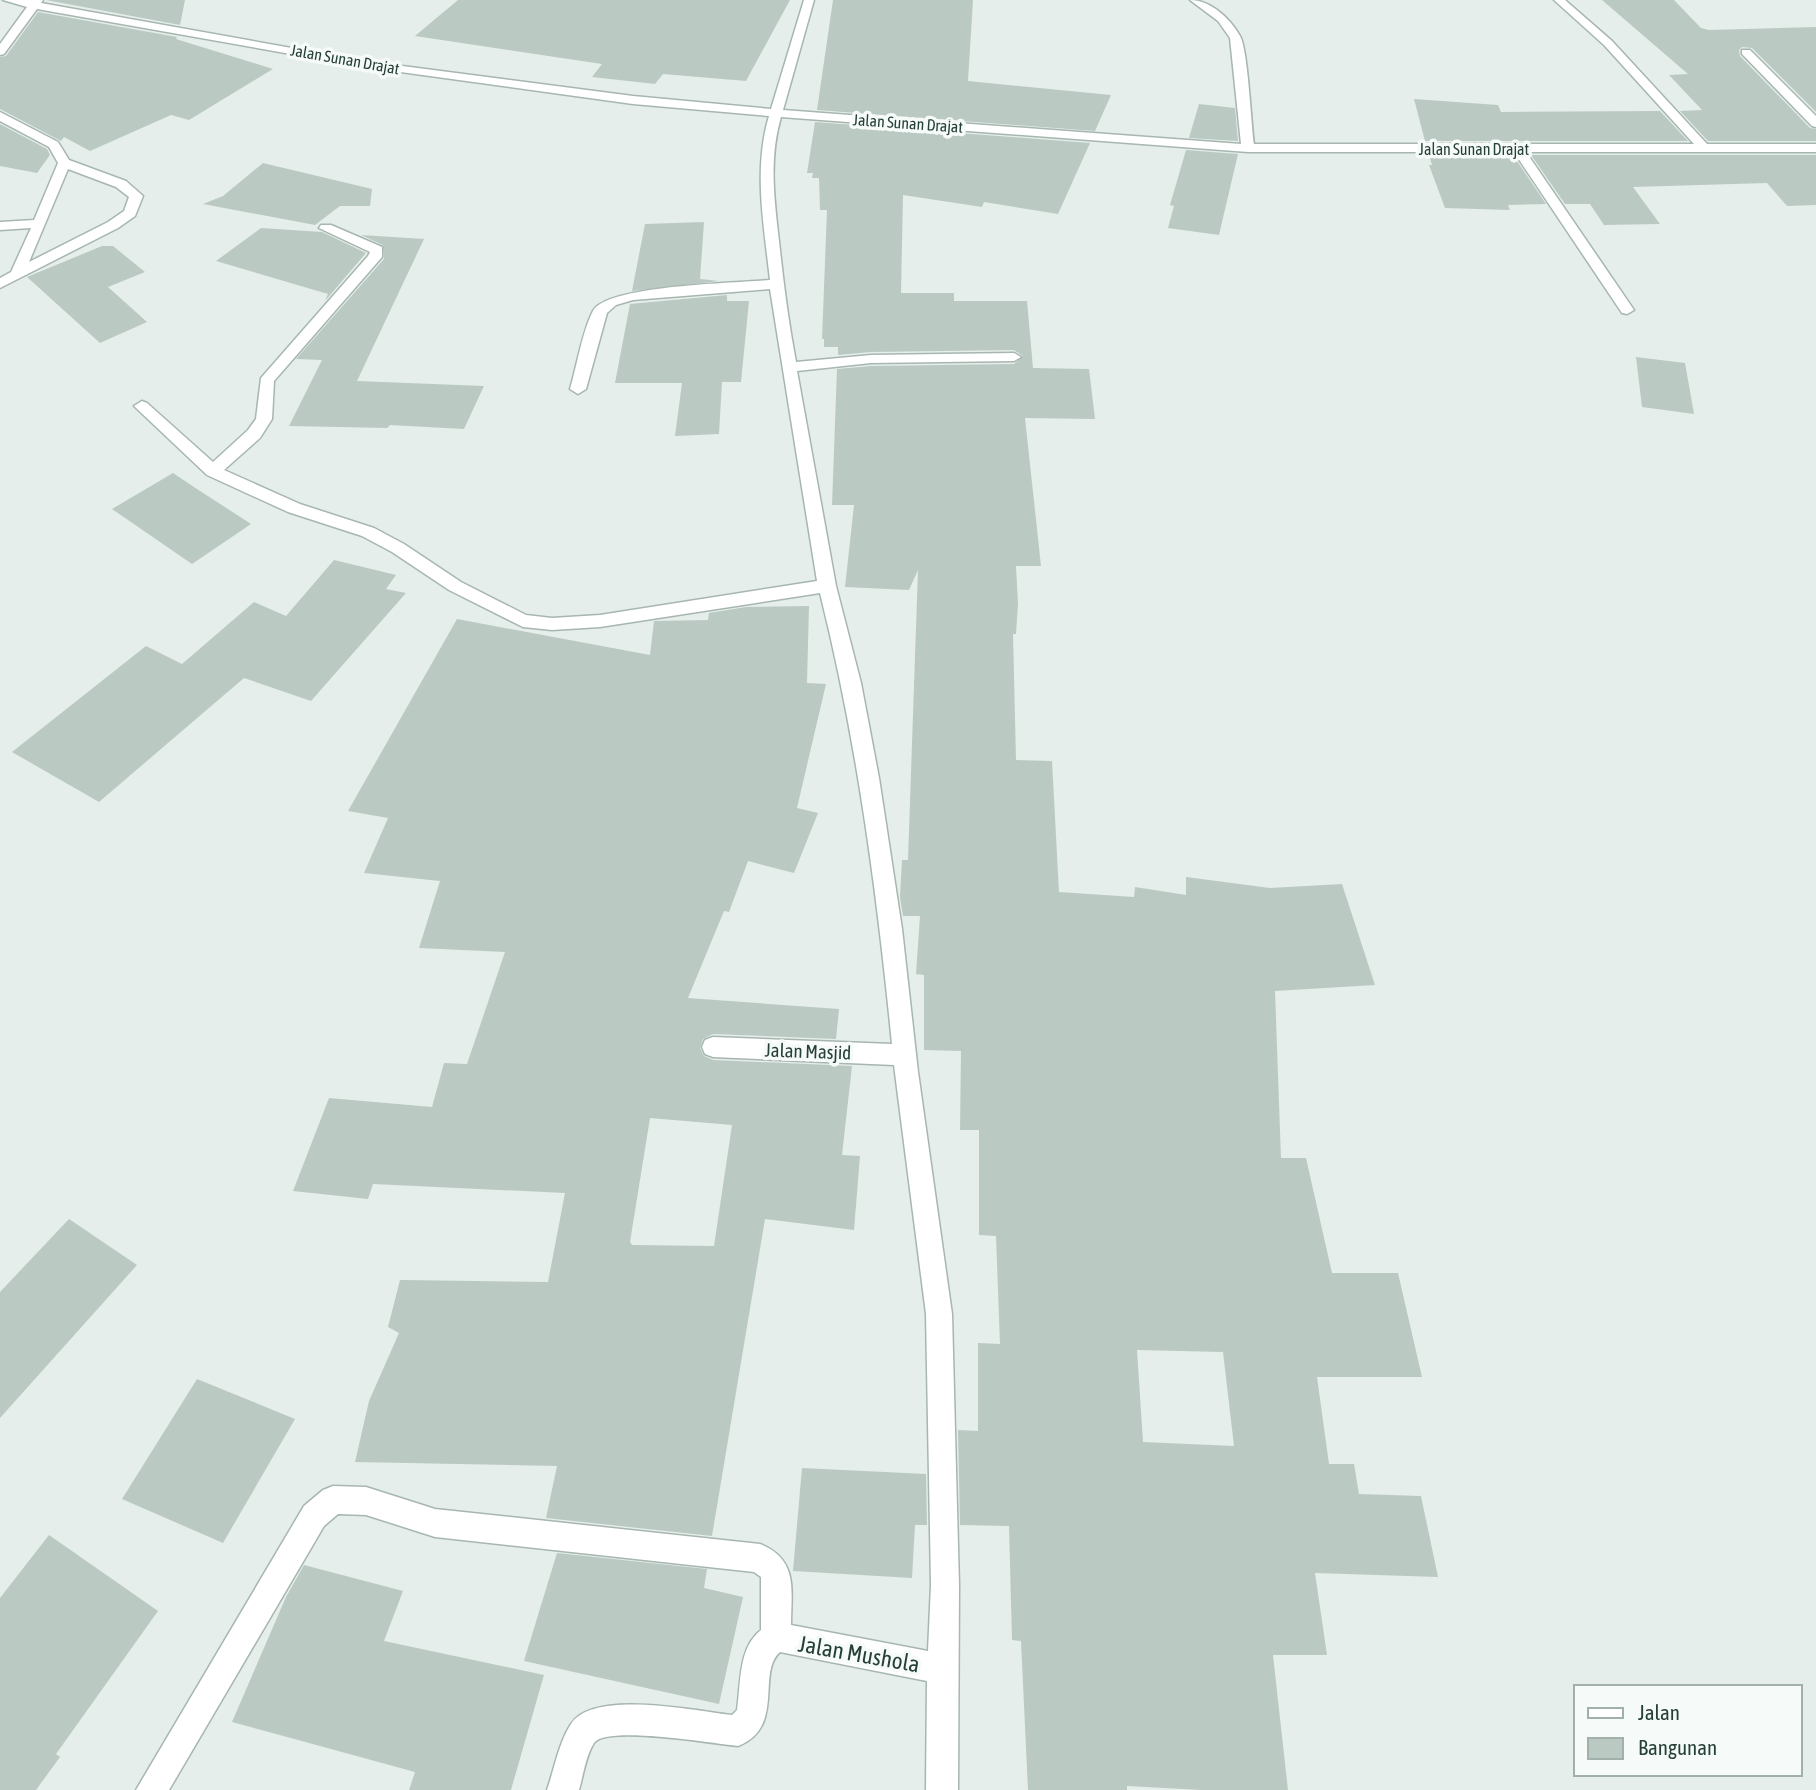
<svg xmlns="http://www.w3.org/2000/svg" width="1816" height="1790" font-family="'Asap Condensed',sans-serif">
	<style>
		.building { fill: #bbc9c3; fill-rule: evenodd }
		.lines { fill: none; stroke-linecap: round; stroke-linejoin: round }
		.minor-casing { stroke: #a7b6b1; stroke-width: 3 }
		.minor { fill: #fff; fill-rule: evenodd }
		.labels { text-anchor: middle; stroke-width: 7; stroke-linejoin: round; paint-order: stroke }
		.far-street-label { font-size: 16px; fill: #244038; stroke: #f6faf8 }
		.street-label { font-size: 19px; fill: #244038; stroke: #f6faf8 }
		.near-street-label { font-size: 23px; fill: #244038; stroke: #f6faf8 }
	</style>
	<rect width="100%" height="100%" fill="#e5eeea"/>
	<g class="building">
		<path d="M46 0H185L180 25Z"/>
		<path d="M458 0H790L746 81 663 74 655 84 592 77 602 64 415 36Z"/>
		<path d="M833 0H973L968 81 1111 95 1095 131 817 110Z"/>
		<path d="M1602 0H1674L1701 28 1709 30 1816 27V112L1752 48 1742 47 1739 50 1740 56 1810 128 1816 129V141H1708L1680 111 1702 110 1669 75 1688 74Z"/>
		<path d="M38 12 177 37 176 39 273 69 189 120 171 115 90 151 64 137 61 141 0 109V57L6 56Z"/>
		<path d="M1414 99 1498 105 1501 112 1660 111 1688 141H1425Z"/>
		<path d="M1199 104 1235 108 1238 141 1189 138Z"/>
		<path d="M815 122 1090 143 1058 214 984 202 982 207 903 195 901 293H954V301H1027L1033 368 1089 369 1095 419 1025 418 1041 566H1016L1018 604 1016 634H1013L1016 760 1052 761 1059 892 1134 897 1135 887 1186 895V877L1270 888 1342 884 1375 985 1275 991 1281 1158H1306L1332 1273H1398L1422 1377H1317L1329 1464H1354L1359 1494 1421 1496 1438 1577 1315 1573 1327 1655H1273L1288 1790H1201L1127 1786V1790H1028L1021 1641 1012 1640 1009 1526 960 1525 958 1430 978 1431V1343L1000 1344 996 1236 979 1235V1130H960L961 1051 924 1050V975L916 974 920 916H903L900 897 902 860H908L918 570 909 590 845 587 854 505H832L837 369 871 366 1014 364 1023 356 1014 350 871 352 838 355V347H824V339H822L827 210H820L819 178H812L813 173H807ZM1137 1350 1223 1352 1234 1446 1143 1442Z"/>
		<path d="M0 124 47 149 50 155 37 173 0 166Z"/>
		<path d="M1186 150 1238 154 1219 235 1168 228 1174 206 1170 205Z"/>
		<path d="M1429 155H1513L1546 204 1508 205 1510 210 1445 208 1429 165H1432Z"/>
		<path d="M1531 155H1816V205L1787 206 1767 183 1633 187 1660 224 1604 225 1590 204H1565Z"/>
		<path d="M263 163 372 189 370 206H340L315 225 203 204 223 196Z"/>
		<path d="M704 222 700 279 719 281 632 291 645 224Z"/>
		<path d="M261 228 322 232 366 253 325 301 328 294 216 261Z"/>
		<path d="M361 235 424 239 357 381 484 386 464 429 390 425 387 428 289 426 322 360 296 359 384 259 383 245Z"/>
		<path d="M102 246H113L145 272 108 287 147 322 100 343 27 277Z"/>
		<path d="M727 295V301H749L741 382H722L719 434 675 436 682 383H615L630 304Z"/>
		<path d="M1636 357 1685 363 1694 414 1642 407Z"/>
		<path d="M173 473 194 487 251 524 192 564 112 509Z"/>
		<path d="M334 560 396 575 386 589 406 593 311 701 244 678 99 802 12 752 146 646 182 664 254 602 286 616Z"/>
		<path d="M809 606 807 683 826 684 797 808 818 813 794 873 748 861 729 912 724 911 688 998 839 1009 836 1039 713 1034 703 1039 700 1048 704 1056 713 1060 852 1066 842 1155 860 1156 854 1230 765 1219 712 1536 546 1518 557 1466 355 1462 369 1401 399 1333 388 1327 400 1280 548 1282 565 1193 373 1184 368 1199 293 1191 329 1098 432 1107 444 1063 467 1064 505 952 419 948 440 881 364 873 388 818 348 811 457 619 650 655 654 621 708 620 709 613 746 607ZM650 1118 732 1125 714 1246 632 1245 630 1242Z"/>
		<path d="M69 1219 137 1265 0 1418V1292Z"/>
		<path d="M197 1379 295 1419 223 1543 122 1499Z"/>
		<path d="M802 1468 926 1474 927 1525H915L912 1578 793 1571Z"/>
		<path d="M49 1535 158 1611 56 1754 60 1757 36 1790H0V1598Z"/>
		<path d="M557 1553 707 1569 704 1588 743 1597 719 1704 524 1661Z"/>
		<path d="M304 1565 403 1591 384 1641 544 1675 511 1790H409L415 1772 232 1722 286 1597Z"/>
	</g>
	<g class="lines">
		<defs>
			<g id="minor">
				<path d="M3 0H43L41 3 364 61 633 96 771 109 804 0H814L783 110 1241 144 1230 38 1218 21 1190 0C1210 0 1230 18 1240 36 1248 50 1251 124 1254 144H1694L1604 45 1554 0H1565L1612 41 1707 144H1816V152H1526L1634 310 1627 314 1622 313 1514 152H1248L781 117C768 161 775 205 780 250 784 288 789 325 796 362L871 355 1014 353 1021 357 1014 361 871 363 797 371 836 586 861 683 879 778 902 929 918 1072 952 1314 959 1585 958 1790H926L927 1681 780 1652C756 1673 786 1727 738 1746 715 1744 606 1725 594 1743 586 1755 583 1776 579 1790H547C554 1770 559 1742 571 1724 593 1689 696 1711 732 1715L737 1710C741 1683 738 1648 761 1630V1577L754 1572 435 1537 366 1515 338 1514 324 1526 169 1790H136L304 1506 323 1490 333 1486 366 1487 435 1509 760 1544C799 1560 791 1590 791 1625L928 1651 931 1585 926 1314 894 1065 713 1057 705 1054 702 1047 705 1040 713 1037 892 1044C877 892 857 741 820 593L600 627 552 630 523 627 449 590 392 552 362 536 288 512 207 475 134 406 142 401 147 403 213 462 248 430 256 419 261 378 368 256 370 252 319 228 321 225H331L382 247V257L274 381 272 419 260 438 224 470 300 504 374 528 404 544 461 582 526 615 552 618 600 615 817 581 770 289 633 300 616 305 607 313 586 389 578 394 570 389C577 366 582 332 593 311 606 285 738 283 770 280 764 226 753 169 769 116L633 104 364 67 37 9 4 54 0 55V44L27 7Z"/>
				<path d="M1742 50H1750L1816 116V127L1812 126 1742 54Z"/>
				<path d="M0 112 58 142 69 160 126 181 143 196 135 216 118 228 0 288V278L11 272 31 228 0 230V222L34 220 58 163 49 147 0 121ZM68 169 116 187 129 197 124 211 108 222 29 262Z"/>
			</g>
		</defs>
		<use href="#minor" class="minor-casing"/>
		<use href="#minor" class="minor"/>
	</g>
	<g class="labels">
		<g class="far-street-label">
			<text transform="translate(345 59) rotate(10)" y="6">Jalan Sunan Drajat</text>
			<text transform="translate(908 123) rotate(4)" y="6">Jalan Sunan Drajat</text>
			<text x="1474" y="155">Jalan Sunan Drajat</text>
		</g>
		<g class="street-label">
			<text transform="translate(808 1051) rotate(2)" y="7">Jalan Masjid</text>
		</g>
		<g class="near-street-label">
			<text transform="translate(859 1654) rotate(10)" y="8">Jalan Mushola</text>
		</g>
	</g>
	<rect x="1574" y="1685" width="228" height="91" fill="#f6faf8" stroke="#a2b0ab" stroke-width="2"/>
	<rect x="1588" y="1708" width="35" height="10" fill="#ffffff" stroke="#a2b0ab" stroke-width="2"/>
	<text x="1638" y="1720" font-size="21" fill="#244038">Jalan</text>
	<rect x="1588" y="1738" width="35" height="21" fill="#bbc9c3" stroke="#a2b0ab" stroke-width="2"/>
	<text x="1638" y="1755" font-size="21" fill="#244038">Bangunan</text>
</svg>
